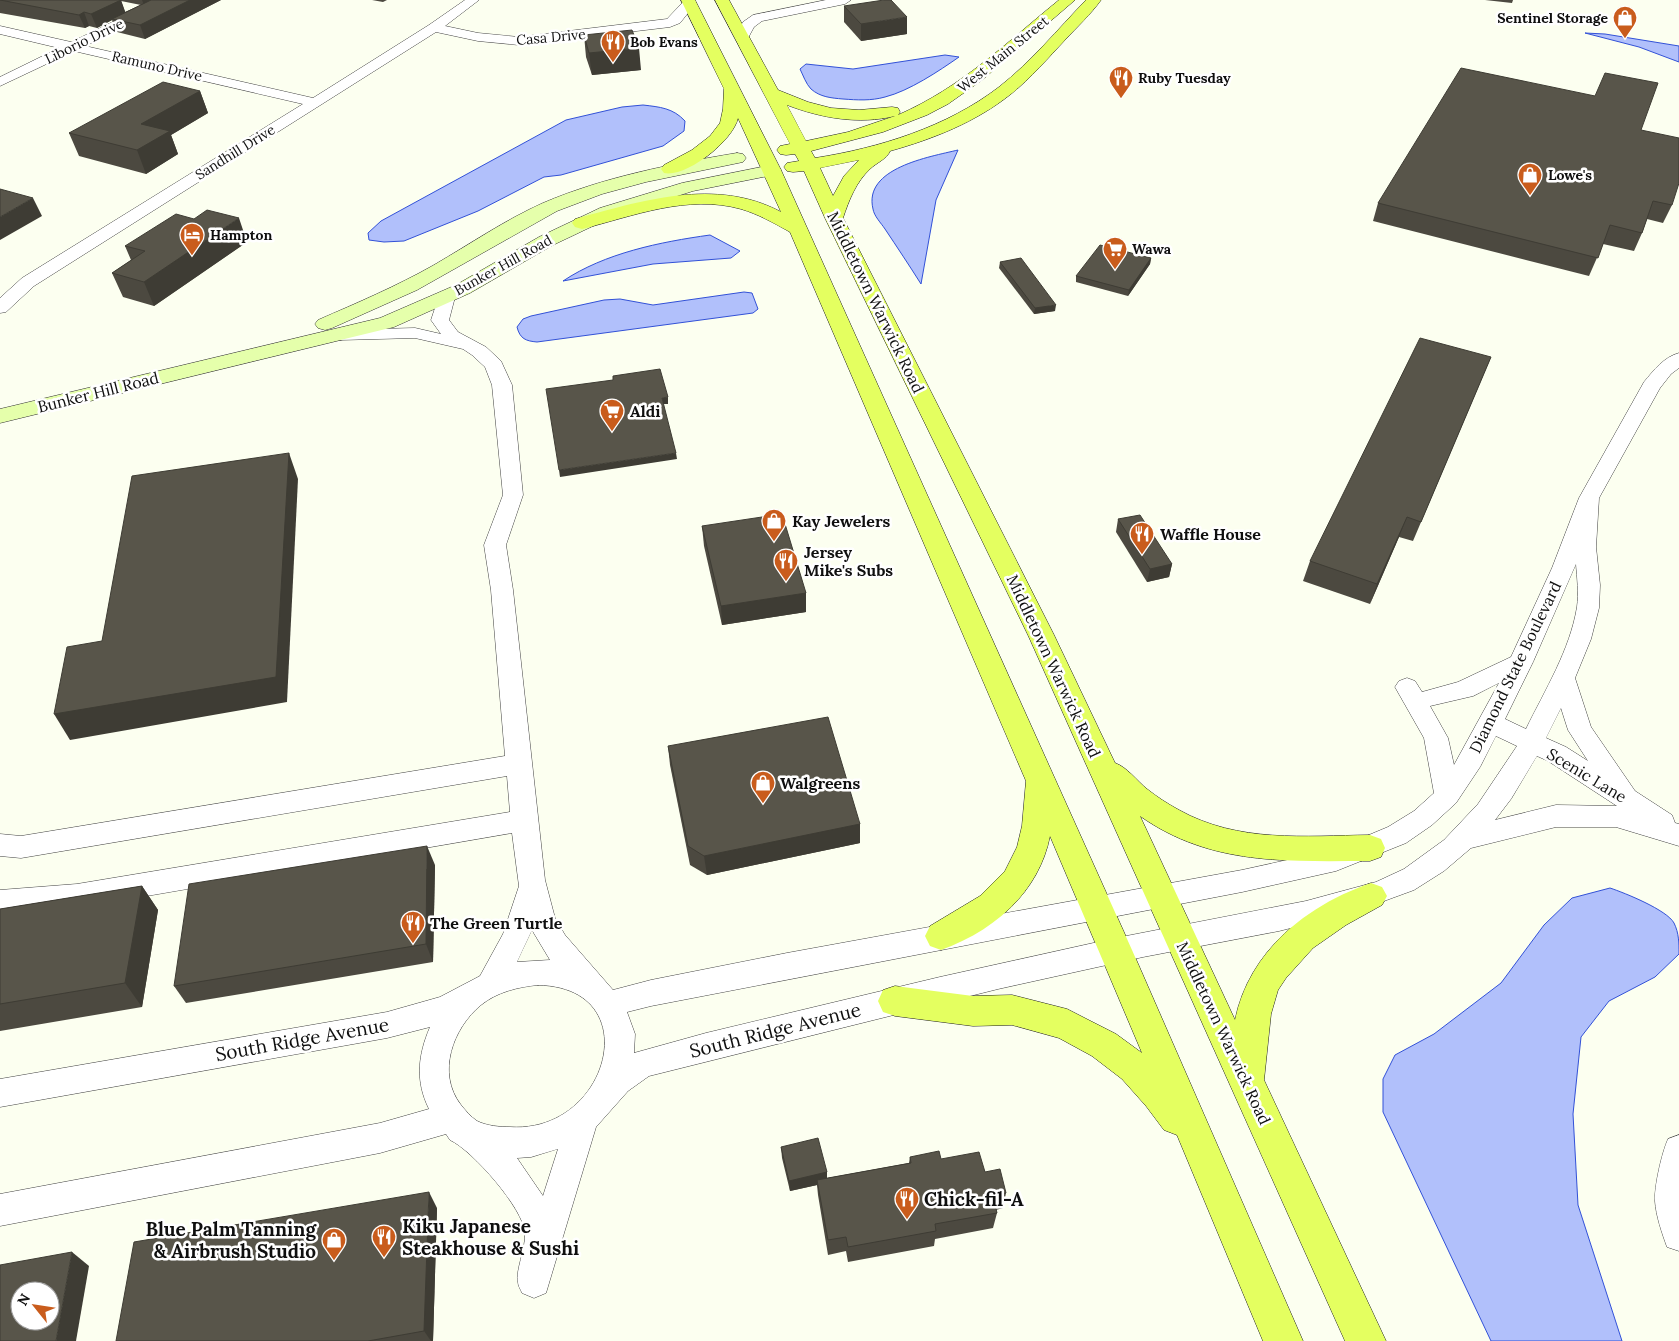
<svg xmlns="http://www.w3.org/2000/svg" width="1679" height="1341" font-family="Lora,serif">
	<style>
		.water { fill: #b1c0fb; stroke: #3251d7 }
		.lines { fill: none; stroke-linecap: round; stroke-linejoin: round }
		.street-casing { stroke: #424242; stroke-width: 1 }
		.secondary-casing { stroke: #313131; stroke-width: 1 }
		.primary-casing { stroke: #202020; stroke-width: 1 }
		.street { fill: #fff; fill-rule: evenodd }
		.secondary { fill: #e5ffab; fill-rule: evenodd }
		.primary { fill: #e4ff60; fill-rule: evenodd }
		.wall { fill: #4c4940; fill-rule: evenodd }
		.shaded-wall { fill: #3e3c34 }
		.building { fill: #58554a; stroke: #3e3c34; fill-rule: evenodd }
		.labels { text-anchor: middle; stroke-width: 5; stroke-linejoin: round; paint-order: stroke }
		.far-poi-label { font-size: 14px; font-weight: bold; fill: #0f0f0f; stroke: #fff; text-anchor: start }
		.far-street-label { font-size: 14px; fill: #0f0f0f; stroke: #fff }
		.street-label { font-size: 16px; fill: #0f0f0f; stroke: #fff }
		.poi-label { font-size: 16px; font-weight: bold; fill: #0f0f0f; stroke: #fff; text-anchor: start }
		.near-street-label { font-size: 19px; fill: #0f0f0f; stroke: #fff }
		.near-poi-label { font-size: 19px; font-weight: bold; fill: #0f0f0f; stroke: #fff; text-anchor: start }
	</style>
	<rect width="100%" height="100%" fill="#fcfff0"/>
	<g class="water">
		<path d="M1585 33 1605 34 1679 46V62L1639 47Z"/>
		<path d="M945 55 959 57C939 71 909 91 885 97 871 101 857 100 843 99 831 98 820 97 811 89 806 84 803 75 800 69L806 64 853 69Z"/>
		<path d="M643 105C660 107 673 108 685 121L684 131 663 146 561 175 544 177 478 211 404 241 384 242 369 240 368 233 381 221 566 120 622 107Z"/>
		<path d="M958 150 936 200 921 284C909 265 897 247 885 229 881 223 874 216 873 209 863 168 929 157 958 150Z"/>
		<path d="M710 235 740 251 731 258 653 264 563 281C605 253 660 242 710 235Z"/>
		<path d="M744 292 752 293 758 309 753 313 537 342C526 341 520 339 517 327L523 319 531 316 604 300 620 299 653 305Z"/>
		<path d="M1610 888C1625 893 1667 910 1674 923 1679 933 1679 943 1679 954L1655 977 1609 1001 1581 1037 1573 1114 1578 1205 1622 1341H1491L1383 1112V1079L1395 1055 1434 1034 1501 983 1544 925 1572 898Z"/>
	</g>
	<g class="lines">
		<defs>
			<g id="street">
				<path d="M158 0H174L173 3 85 46 313 98 429 25 465 0H479L445 26 478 33 519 37 667 19 685 0H695L696 3 680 23 670 27 519 45 478 41 436 32 34 286 6 312 0 313V298L22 278 303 104 74 51 0 86V77L59 48 0 34V26L71 42Z"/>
				<path d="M826 0H851L845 4 762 21 754 27 747 40 742 41 735 37 743 22 753 15Z"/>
				<path d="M446 292 452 293 455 297 449 320 458 332 486 347 501 361 512 385 523 495 506 545 513 590 545 880 555 918 565 935 613 990 651 980 787 953 1242 870 1333 850 1388 827 1414 811 1434 793 1424 738 1395 687 1399 681 1407 678 1415 681 1422 692 1458 682 1511 657 1552 568 1579 498 1644 382C1654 370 1664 357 1679 353V368L1671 374 1660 388 1599 498 1596 547 1600 585 1599 608 1591 639 1575 678 1591 727 1635 791 1672 815 1675 823 1679 824V846L1616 827H1556L1471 848 1444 871 1414 890 1354 912 1279 931 1143 957 998 989 649 1076 628 1091 596 1127 546 1293 534 1298 522 1293C521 1290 518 1286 518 1282 515 1272 526 1248 525 1233 524 1209 472 1150 450 1140L446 1134 380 1153 0 1226V1194L380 1123 429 1109C415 1081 418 1055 430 1027L387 1038 0 1107V1079L387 1012 440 997 480 976 503 934 519 886 512 833 77 908 0 914V890L77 884 510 812 507 776 21 858 0 856V834L21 836 505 756 491 590 484 545 503 495 492 385 485 367 472 355 463 349 415 338 340 340 334 339 331 335 334 331 340 330 415 328 441 334 431 320 440 293ZM1576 564C1577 578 1579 593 1577 607 1570 650 1545 690 1526 729L1505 719 1533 662ZM1499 683 1454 765 1448 738 1430 706 1473 696ZM1561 708 1568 730 1588 761 1566 747 1546 738ZM1496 736 1517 746 1478 804 1444 840 1404 869 1376 882 1306 901 1116 938 940 977 706 1033 634 1053 635 1034 627 1012 651 1006 1242 892 1336 871 1406 843 1432 825 1456 803 1480 767ZM1537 756 1548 761 1617 806 1556 805 1495 820 1511 799ZM532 930 550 960 517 962ZM538 985C649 987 609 1134 510 1127 500 1127 487 1126 477 1121 471 1117 465 1110 461 1105 436 1073 453 1028 481 1005 497 992 518 987 538 985ZM558 1149 543 1196 517 1158 531 1157Z"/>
				<path d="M1679 1135V1251L1667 1247C1662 1233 1656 1216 1655 1201 1654 1187 1662 1152 1668 1139Z"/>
			</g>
			<g id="secondary">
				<path d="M737 153 743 154 746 158 743 162 646 182 602 194 557 211 417 290 332 328 325 330 318 328 315 324 318 320C357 303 397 286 434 265 470 244 505 220 543 203 604 177 671 164 737 153Z"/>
				<path d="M772 165 778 166 781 170 778 174 693 191 614 216 553 245 470 293 394 327 0 423V409L380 318 456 285 539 237 600 208 682 183Z"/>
			</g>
			<g id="primary">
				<path d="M681 0H695L781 170 1132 950 1303 1341H1263L1177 1135 1164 1130 1146 1106 1122 1079 1092 1056 1059 1038 1012 1025 973 1026 895 1016 883 1012 878 1001 883 990 895 986 973 996 1012 995 1067 1009 1116 1034 1142 1053 1050 836C1039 892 994 931 941 950L930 946 925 936 930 926 980 896 1005 871 1017 847 1022 826 1026 781 790 232C774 223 758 214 741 209 688 194 633 216 582 229L575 227 572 223 575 219C641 201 716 177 781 212L738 118C733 141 686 178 664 173L661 169 664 165 692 150 710 136 720 123 723 109 724 89Z"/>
				<path d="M715 0H729L778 90 808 102 831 108 859 110 892 107 898 108 900 112 898 115C962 87 1006 43 1059 0H1075L982 80 948 104 927 115 883 132 811 151 815 158C879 148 947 127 999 87 1031 62 1058 29 1086 0H1101C1091 14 1077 27 1065 40 1048 58 1031 78 1011 94 976 122 933 139 890 151 887 159 876 163 870 169 856 182 849 200 843 218L1054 635 1115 763C1127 767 1137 781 1147 789 1157 797 1168 804 1179 810 1238 843 1305 836 1370 835L1381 839 1385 848 1381 857 1370 861C1287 861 1211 866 1140 816L1235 1020C1249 951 1307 905 1371 883L1382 887 1387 896 1382 905 1346 925 1313 948 1286 978 1278 990 1271 1014 1264 1080 1386 1341H1345L1028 635 825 218 804 171 793 172 787 171 784 167 787 163 799 161 795 154 786 155 780 154 777 150 780 146 790 144ZM787 105C821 118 859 125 895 116L848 132 806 141ZM859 160 844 176 833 196 820 168Z"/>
			</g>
		</defs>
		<use href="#street" class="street-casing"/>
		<use href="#secondary" class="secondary-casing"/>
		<use href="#primary" class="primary-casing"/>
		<use href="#street" class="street"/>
		<use href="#secondary" class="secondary"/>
		<use href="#primary" class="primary"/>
	</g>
	<g class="wall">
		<path d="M0 0H221L145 39 117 32 112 20 97 28 89 26 85 28 0 13ZM121 1 141 5 125 12Z"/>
		<path d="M372 0H387L383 2Z"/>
		<path d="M1485 0H1513L1512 3Z"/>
		<path d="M844 6 907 34 861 41 844 22Z"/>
		<path d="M584 35 641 70 592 75 586 57Z"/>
		<path d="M200 91 208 113 171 135 178 154 146 174 79 156 69 133Z"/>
		<path d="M1641 130 1672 205 1663 223 1647 219 1642 233 1634 251 1603 244 1589 276 1373 221 1378 203Z"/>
		<path d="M247 242 154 306 123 297 112 273 131 260 125 246Z"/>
		<path d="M1151 258 1150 264 1128 296 1076 282V276Z"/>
		<path d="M1000 262 1055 311 1034 314 999 268Z"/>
		<path d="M1491 357 1413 541 1399 537 1370 604 1303 581 1310 561Z"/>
		<path d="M1118 519 1172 564 1169 577 1147 582 1116 532Z"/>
		<path d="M702 526 806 593V612L722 625 704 546Z"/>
		<path d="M668 746 860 824V843L707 875 690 865 670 765Z"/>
		<path d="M435 865 433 962 186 1003 174 986Z"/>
		<path d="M142 886 158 910 142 1007 0 1031V909Z"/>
		<path d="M781 1147 827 1172V1178L909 1163 910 1157 941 1159 985 1172 1006 1193 1003 1208 996 1210 997 1213 993 1228 935 1239 934 1246 848 1262 846 1251 828 1255 818 1195 817 1185 790 1191 782 1158Z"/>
		<path d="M437 1208 433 1341H116Z"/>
	</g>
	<g class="shaded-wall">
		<path d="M121 0 126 14 112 19V20L97 28 91 14Z"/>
		<path d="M142 0H154L144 5Z"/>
		<path d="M190 0H221L145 39 140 25Z"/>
		<path d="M84 12 89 26 85 28 79 15Z"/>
		<path d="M907 17V34L861 41V24Z"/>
		<path d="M639 48 641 70 592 75 589 53Z"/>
		<path d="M200 91 208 113 171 135 178 154 146 174 137 150 141 124Z"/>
		<path d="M33 198 42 216 0 240V217Z"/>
		<path d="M239 218 247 242 154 306 144 282Z"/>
		<path d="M1151 258 1150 264 1128 296 1129 290Z"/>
		<path d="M1056 305 1055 311 1034 314 1035 308Z"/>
		<path d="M668 397V404H663L662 398Z"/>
		<path d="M289 453 298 479 287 702 70 740 54 714Z"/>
		<path d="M676 453 677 459 560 477 559 470Z"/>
		<path d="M1407 517 1399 537 1370 604 1377 584Z"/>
		<path d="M1172 564 1169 577 1147 582 1150 569Z"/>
		<path d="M806 593V612L722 625 721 606Z"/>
		<path d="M860 824V843L707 875 704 856Z"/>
		<path d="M427 846 435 865 433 962 426 944Z"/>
		<path d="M142 886 158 910 142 1007 125 983Z"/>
		<path d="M827 1172V1182L817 1180V1185L790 1191 789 1181Z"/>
		<path d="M429 1192 437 1208 433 1341H431L424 1331Z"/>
		<path d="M72 1252 89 1266 76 1341H56Z"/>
	</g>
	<g class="building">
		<path d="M0 0H121L91 14 84 12 79 15Z"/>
		<path d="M151 0H190L140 25 112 19Z"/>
		<path d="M884 0H891L907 17 861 24 844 6Z"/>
		<path d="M632 30 639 48 589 53 584 35Z"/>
		<path d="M1461 68 1595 96 1605 73 1658 83 1641 130 1679 138V183L1672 205 1653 201 1642 233 1610 225 1598 258 1378 203Z"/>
		<path d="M163 82 200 91 141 124 170 131 137 150 69 133Z"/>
		<path d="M0 189 33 198 0 217Z"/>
		<path d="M207 210 239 218 144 282 112 273 145 251 125 246 176 214 194 219Z"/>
		<path d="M1100 245 1151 258 1129 290 1076 276Z"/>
		<path d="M1021 258 1056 305 1035 308 1000 262Z"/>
		<path d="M1420 338 1491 357 1421 522 1407 517 1377 584 1310 561Z"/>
		<path d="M660 369 668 397 662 398 676 453 559 470 546 389 613 380V376Z"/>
		<path d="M289 453 276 677 54 714 67 647 102 641 132 476Z"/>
		<path d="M782 514 806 593 721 606 702 526Z"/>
		<path d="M1140 515 1172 564 1150 569 1118 519Z"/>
		<path d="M828 717 860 824 704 856 688 846 668 746Z"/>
		<path d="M427 846 426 944 174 986 189 884Z"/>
		<path d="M142 886 125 983 0 1004V909Z"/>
		<path d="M818 1138 827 1172 789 1181 781 1147Z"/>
		<path d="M939 1151 941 1159 979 1152 985 1172 1000 1169 1006 1193 993 1196 997 1213 935 1224 936 1231 848 1247 846 1237 828 1240 817 1180 911 1163 910 1157Z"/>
		<path d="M429 1192 424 1331 368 1341H116L134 1242Z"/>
		<path d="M72 1252 56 1341H0V1265ZM20 1291H50V1321H20Z"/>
	</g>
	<defs>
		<symbol id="shop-pin" viewBox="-11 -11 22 30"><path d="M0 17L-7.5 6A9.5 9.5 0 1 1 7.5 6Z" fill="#c95c1c" stroke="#fff"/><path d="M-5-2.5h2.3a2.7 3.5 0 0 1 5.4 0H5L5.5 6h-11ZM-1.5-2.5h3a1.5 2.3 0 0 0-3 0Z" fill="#fff"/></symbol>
		<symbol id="restaurant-pin" viewBox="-11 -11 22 30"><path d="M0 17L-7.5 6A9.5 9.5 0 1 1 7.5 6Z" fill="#c95c1c" stroke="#fff"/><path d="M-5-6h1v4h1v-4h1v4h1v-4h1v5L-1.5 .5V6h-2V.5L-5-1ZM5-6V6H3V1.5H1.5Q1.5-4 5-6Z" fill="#fff"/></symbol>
		<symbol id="hotel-pin" viewBox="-11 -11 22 30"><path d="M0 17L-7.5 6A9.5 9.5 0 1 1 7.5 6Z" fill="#c95c1c" stroke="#fff"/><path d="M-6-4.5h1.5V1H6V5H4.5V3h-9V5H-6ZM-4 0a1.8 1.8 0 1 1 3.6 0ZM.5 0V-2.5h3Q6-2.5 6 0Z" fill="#fff"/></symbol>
		<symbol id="supermarket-pin" viewBox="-11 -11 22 30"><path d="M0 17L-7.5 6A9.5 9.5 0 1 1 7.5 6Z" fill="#c95c1c" stroke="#fff"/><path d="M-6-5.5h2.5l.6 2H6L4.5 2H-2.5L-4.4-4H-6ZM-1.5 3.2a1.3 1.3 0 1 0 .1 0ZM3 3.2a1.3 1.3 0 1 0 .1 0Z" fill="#fff"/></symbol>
	</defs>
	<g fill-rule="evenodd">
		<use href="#shop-pin" x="1611" y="4" width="28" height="38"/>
		<use href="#restaurant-pin" x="599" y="28" width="28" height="38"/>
		<use href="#restaurant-pin" x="1107" y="64" width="28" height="38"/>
		<use href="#shop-pin" x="1516" y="161" width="28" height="38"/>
		<use href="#hotel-pin" x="178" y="221" width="28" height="38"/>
		<use href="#supermarket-pin" x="1101" y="235" width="28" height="38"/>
		<use href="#supermarket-pin" x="598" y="397" width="28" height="38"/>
		<use href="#shop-pin" x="760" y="507" width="28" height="38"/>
		<use href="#restaurant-pin" x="1128" y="520" width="28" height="38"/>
		<use href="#restaurant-pin" x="772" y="547" width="28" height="38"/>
		<use href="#shop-pin" x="749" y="769" width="28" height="38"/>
		<use href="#restaurant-pin" x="399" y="909" width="28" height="38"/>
		<use href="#restaurant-pin" x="893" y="1185" width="28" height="38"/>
		<use href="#restaurant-pin" x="370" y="1223" width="28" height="38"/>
		<use href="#shop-pin" x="320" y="1226" width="28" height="38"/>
	</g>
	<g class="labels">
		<g class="far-poi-label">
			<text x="1608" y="23" text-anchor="end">Sentinel Storage</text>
			<text x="630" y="47">Bob Evans</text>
			<text x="1138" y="83">Ruby Tuesday</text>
			<text x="1548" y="180">Lowe's</text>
			<text x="210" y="240">Hampton</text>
			<text x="1132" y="254">Wawa</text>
		</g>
		<g class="far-street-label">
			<text transform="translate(551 37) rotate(-5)" y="5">Casa Drive</text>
			<text transform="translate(84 41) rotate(-26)" y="5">Liborio Drive</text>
			<text transform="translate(1003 54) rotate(-39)" y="5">West Main Street</text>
			<text transform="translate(157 66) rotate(13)" y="5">Ramuno Drive</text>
			<text transform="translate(235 152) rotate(-32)" y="5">Sandhill Drive</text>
			<text transform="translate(503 265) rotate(-29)" y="5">Bunker Hill Road</text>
		</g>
		<g class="street-label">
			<text transform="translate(876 302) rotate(64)" y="6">Middletown Warwick Road</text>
			<text transform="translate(98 392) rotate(-14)" y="6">Bunker Hill Road</text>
			<text transform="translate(1054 666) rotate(65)" y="6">Middletown Warwick Road</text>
			<text transform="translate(1515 667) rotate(-64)" y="6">Diamond State Boulevard</text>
			<text transform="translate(1587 775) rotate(31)" y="6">Scenic Lane</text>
			<text transform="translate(1224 1033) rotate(65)" y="6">Middletown Warwick Road</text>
		</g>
		<g class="poi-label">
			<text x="630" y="417">Aldi</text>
			<text x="792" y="527">Kay Jewelers</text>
			<text x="1160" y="540">Waffle House</text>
			<text x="804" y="558">Jersey<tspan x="804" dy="18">Mike's Subs</tspan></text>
			<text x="780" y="789">Walgreens</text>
			<text x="430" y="929">The Green Turtle</text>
		</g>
		<g class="near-street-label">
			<text transform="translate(775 1030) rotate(-14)" y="7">South Ridge Avenue</text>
			<text transform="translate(302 1039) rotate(-10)" y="7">South Ridge Avenue</text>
		</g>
		<g class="near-poi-label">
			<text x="924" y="1206">Chick-fil-A</text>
			<text x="402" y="1233">Kiku Japanese<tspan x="402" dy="22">Steakhouse &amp; Sushi</tspan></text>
			<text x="316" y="1236" text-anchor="end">Blue Palm Tanning<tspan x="316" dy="22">&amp; Airbrush Studio</tspan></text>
		</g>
	</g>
	<g transform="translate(35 1306) rotate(300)"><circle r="24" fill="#ffffff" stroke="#9f9f9f"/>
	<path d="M0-4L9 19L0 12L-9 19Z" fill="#c95c1c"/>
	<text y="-8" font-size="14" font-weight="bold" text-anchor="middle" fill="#0f0f0f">N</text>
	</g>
</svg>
